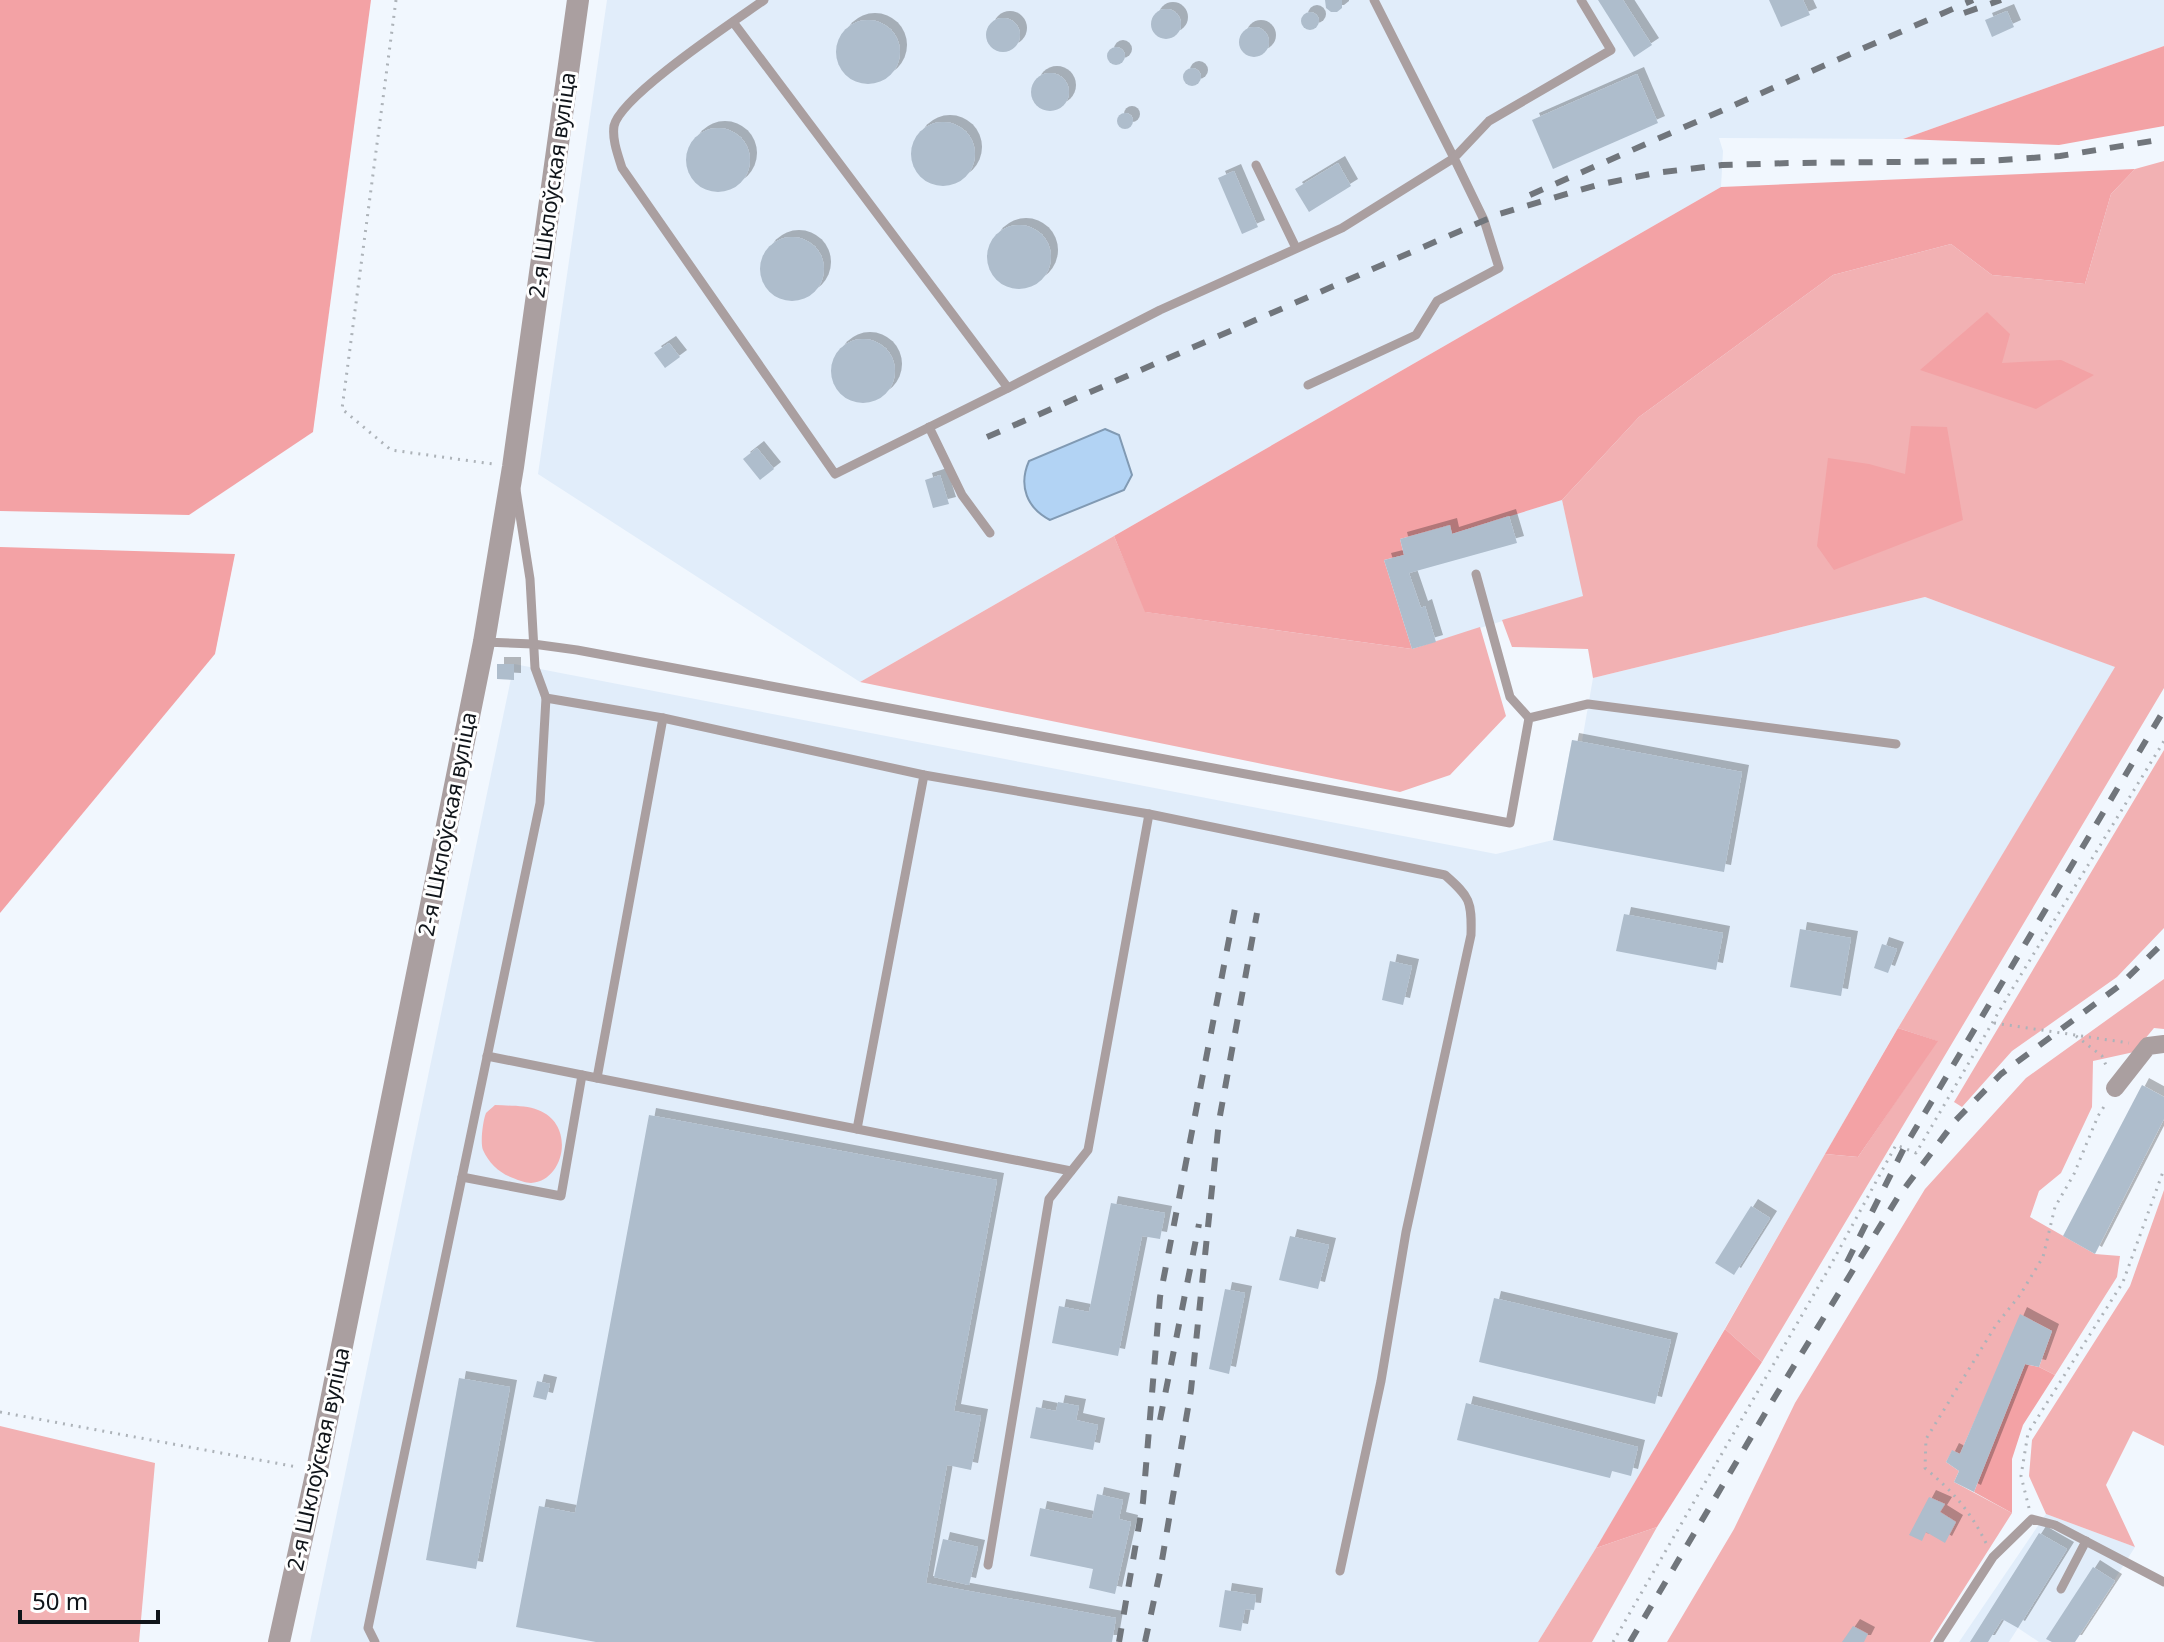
<svg xmlns="http://www.w3.org/2000/svg" width="2164" height="1642" font-family="'Noto Sans',sans-serif">
	<style>
		.built { fill: #e1edfa }
		.green { fill: #f2b1b3 }
		.forest { fill: #f3a2a5 }
		.water { fill: #b2d3f4; stroke: #819ab3; stroke-width: 2 }
		.building { fill: #aebdcc; filter: url(#shadow) }
		.lines { fill: none; stroke-linecap: round; stroke-linejoin: round }
		.path { stroke: #adb3b9; stroke-width: 3; stroke-dasharray: 2 6; stroke-linecap: butt }
		.service { stroke: #aa9fa0; stroke-width: 9 }
		.minor { stroke: #aa9fa0; stroke-width: 18 }
		.tertiary { stroke: #aa9fa0; stroke-width: 22 }
		.rail { stroke: #71767c; stroke-width: 6; stroke-dasharray: 14 14; stroke-linecap: butt }
		.labels { text-anchor: middle; stroke-width: 6; stroke-linejoin: round; paint-order: stroke }
		.street-label { font-size: 22px; fill: #10151a; stroke: #fff }
	</style>
	<defs>
		<filter id="shadow"><feDropShadow dx="7" dy="-7" stdDeviation="0" flood-color="#0004"/></filter>
	</defs>
	<rect width="100%" height="100%" fill="#f1f7fe"/>
	<g class="built">
		<path d="M607 0H2164V46L1903 139 1719 138 1723 151 1721 187 860 682 538 474Z"/>
		<path d="M1562 500 1584 596 1412 649 1384 560 1404 555 1400 539 1509 516Z"/>
		<path d="M1925 597 2116 667 1893 1036 1633 1488 1538 1642H310L514 664 1496 854 1553 840 1572 740 1582 741 1593 678Z"/>
		<path d="M2046 1514 2135 1547 2075 1642H2039L2018 1628 2009 1642H1959Z"/>
	</g>
	<g class="green">
		<path d="M2164 161V688L1762 1362 1725 1329 1825 1154 1858 1157 1937 1041 1898 1028 2115 667 1925 597 1593 678 1588 649 1512 647 1502 620 1583 596 1562 500 1639 417 1833 275 1951 244 1992 275 2085 284 2111 194 2135 169Z"/>
		<path d="M1114 536 1146 612 1412 649 1480 627 1506 716 1450 775 1400 792 860 682Z"/>
		<path d="M2164 750V928L2117 977 2012 1051 1962 1107 1954 1102Z"/>
		<path d="M2164 979V1029L2154 1028 2134 1052 2093 1061 2092 1107 2061 1173 2039 1191 2030 1217 2095 1254 2120 1256 2117 1277 2055 1375 2039 1367 2052 1331 2021 1315 1960 1454 1952 1451 1946 1462 1959 1471 1954 1482 2012 1513 1930 1642H1667L1734 1529 1795 1403 1925 1189 2026 1078Z"/>
		<path d="M495 1105C509 1106 526 1105 538 1110 576 1124 565 1181 531 1183 526 1183 518 1180 513 1178 499 1173 489 1163 483 1150 480 1143 483 1120 486 1113 487 1112 494 1106 495 1105Z"/>
		<path d="M2164 1190V1446L2133 1431 2106 1485 2135 1547 2046 1514 2029 1476 2032 1440 2130 1286Z"/>
		<path d="M0 1426 155 1463 139 1642H0Z"/>
		<path d="M1657 1527 1592 1642H1538L1596 1548Z"/>
	</g>
	<g class="forest">
		<path d="M0 0H371L313 432 189 515 0 511Z"/>
		<path d="M2164 46V126L2059 145 1903 139Z"/>
		<path d="M2135 169 2111 194 2085 284 1992 275 1951 244 1833 275 1639 417 1562 500 1452 534 1450 526 1400 539 1404 555 1384 560 1412 649 1145 612 1114 536 1721 187Z"/>
		<path d="M1987 312 2010 334 2002 363 2061 360 2094 375 2036 409 1920 370Z"/>
		<path d="M1911 426 1947 427 1963 520 1834 570 1817 546 1828 458 1869 464 1905 474Z"/>
		<path d="M0 547 235 554 215 654 0 913Z"/>
		<path d="M1898 1028 1938 1041 1858 1157 1825 1154Z"/>
		<path d="M1725 1329 1762 1362 1657 1527 1596 1548Z"/>
		<path d="M2025 1364 2039 1367 2055 1375 2023 1425 2012 1459V1513L1974 1492Z"/>
	</g>
	<path class="water" d="M1105 429 1119 435 1132 475 1124 490 1050 520C1027 508 1018 486 1029 461Z"/>
	<g class="building">
		<path d="M1325 0H1342V8L1337 12H1331L1326 8Z"/>
		<path d="M1598 0H1623L1652 45 1634 57Z"/>
		<path d="M1769 0H1803L1810 15 1781 27Z"/>
		<circle cx="1166" cy="24" r="15"/>
		<path d="M2007 11 2014 27 1992 37 1985 20Z"/>
		<circle cx="1310" cy="21" r="9"/>
		<circle cx="1003" cy="35" r="17"/>
		<circle cx="868" cy="52" r="32"/>
		<circle cx="1254" cy="42" r="15"/>
		<circle cx="1116" cy="56" r="9"/>
		<circle cx="1192" cy="77" r="9"/>
		<circle cx="1050" cy="92" r="19"/>
		<path d="M1637 74 1658 123 1553 169 1532 120Z"/>
		<circle cx="1125" cy="121" r="8"/>
		<circle cx="943" cy="154" r="32"/>
		<circle cx="718" cy="160" r="32"/>
		<path d="M1338 163 1351 186 1309 212 1295 189Z"/>
		<path d="M1234 171 1258 227 1242 234 1218 178Z"/>
		<circle cx="1019" cy="257" r="32"/>
		<circle cx="792" cy="269" r="32"/>
		<circle cx="863" cy="371" r="32"/>
		<path d="M669 343 680 357 665 368 654 353Z"/>
		<path d="M757 448 774 469 760 480 743 459Z"/>
		<path d="M940 475 949 504 933 508 925 480Z"/>
		<path d="M1509 516 1517 543 1409 573 1421 608 1425 606 1436 642 1412 649 1384 560 1404 555 1400 539 1450 525 1452 534Z"/>
		<path d="M497 664H514V680L497 679Z"/>
		<path d="M1572 740 1742 772 1724 872 1553 840Z"/>
		<path d="M1624 914 1723 933 1716 970 1616 951Z"/>
		<path d="M1800 929 1851 938 1841 996 1790 987Z"/>
		<path d="M1882 944 1897 949 1888 973 1874 968Z"/>
		<path d="M1390 961 1412 966 1403 1005 1382 1000Z"/>
		<path d="M2142 1085 2164 1097V1119L2095 1254 2063 1236Z"/>
		<path d="M649 1115 997 1180 954 1411 981 1416 971 1470 947 1465 926 1583 1116 1618 1112 1642H596L516 1627 539 1506 575 1513Z"/>
		<path d="M1111 1203 1165 1213 1160 1239 1142 1236 1118 1356 1052 1343 1059 1306 1089 1312Z"/>
		<path d="M1751 1206 1770 1218 1734 1275 1715 1263Z"/>
		<path d="M1290 1236 1329 1245 1318 1289 1279 1280Z"/>
		<path d="M1225 1289 1245 1293 1229 1374 1209 1369Z"/>
		<path d="M1494 1298 1671 1340 1655 1404 1479 1362Z"/>
		<path d="M2020 1314 2052 1331 2039 1367 2025 1364 1974 1492 1954 1482 1959 1471 1946 1462 1952 1450 1960 1454Z"/>
		<path d="M459 1378 510 1387 476 1569 426 1560Z"/>
		<path d="M537 1381 550 1384 546 1400 533 1397Z"/>
		<path d="M1058 1402 1079 1406 1076 1420 1098 1425 1093 1450 1030 1438 1036 1407 1056 1411Z"/>
		<path d="M1466 1403 1638 1447 1631 1476 1612 1471 1610 1478 1457 1440Z"/>
		<path d="M1097 1494 1123 1500 1119 1519 1131 1522 1115 1594 1089 1588 1093 1569 1030 1556 1040 1508 1092 1519Z"/>
		<path d="M1929 1497 1945 1504 1940 1512 1956 1522 1945 1543 1926 1532 1922 1541 1909 1535Z"/>
		<path d="M2039 1533 2067 1549 2018 1628 2002 1619 1988 1642H1970Z"/>
		<path d="M943 1539 978 1547 969 1585 934 1577Z"/>
		<path d="M2093 1567 2115 1581 2075 1642H2052L2046 1639Z"/>
		<path d="M1225 1590 1256 1595 1254 1610 1245 1609 1241 1631 1219 1627Z"/>
		<path d="M1853 1626 1868 1634 1864 1642H1842Z"/>
	</g>
	<g class="lines">
		<g class="path">
			<path d="M396 0 342 409 391 450 493 464"/>
			<path d="M1994 1023 2129 1043"/>
			<path d="M2076 1036 2102 1056 2108 1070"/>
			<path d="M0 1412 297 1467"/>
			<path d="M2029 1508 2021 1476 2028 1433 2123 1282 2164 1169"/>
			<path d="M1986 1543C1969 1509 1953 1492 1925 1468L1926 1439 1996 1325 2020 1295 2043 1257 2055 1207 2074 1174 2098 1116 2107 1102"/>
			<path d="M1613 1642 1828 1270 1896 1145 1916 1153 2011 991 2164 741"/>
		</g>
		<g class="service">
			<path d="M764 0C736 20 620 96 614 126 612 140 618 155 622 168L835 474 1008 388 1160 310 1342 228 1454 158 1374 0"/>
			<path d="M733 22 1008 388"/>
			<path d="M1256 165 1296 248"/>
			<path d="M1308 385 1416 335 1437 301 1499 268 1484 220 1454 158 1489 121 1611 50 1581 0"/>
			<path d="M929 427 962 495 990 533"/>
			<path d="M516 490 530 579 535 668 546 698 663 718 924 775 1149 814 1445 875C1470 897 1472 901 1471 935L1406 1232 1381 1381 1340 1571"/>
			<path d="M1476 574 1510 697 1529 718"/>
			<path d="M484 642 533 644 577 650 1510 823 1529 718 1588 704 1896 744"/>
			<path d="M582 1075 597 1078 663 718"/>
			<path d="M597 1078 1071 1171"/>
			<path d="M857 1129 924 775"/>
			<path d="M462 1177 561 1196 582 1075 487 1056"/>
			<path d="M988 1565 1049 1199 1088 1150 1149 814"/>
			<path d="M2061 1589 2086 1541"/>
			<path d="M375 1642 368 1628 540 803 546 698"/>
			<path d="M1938 1642 1993 1557 2032 1519 2055 1525 2164 1582"/>
		</g>
		<path class="minor" d="M2115 1088 2148 1046 2164 1044"/>
		<path class="tertiary" d="M279 1642 317 1470 484 642 513 467 578 0"/>
		<g class="rail">
			<path d="M1964 13 2001 0"/>
			<path d="M1530 195 1973 0"/>
			<path d="M987 437 1499 214 1597 185 1655 173 1722 165 1791 163 1988 161 2060 156 2164 139"/>
			<path d="M1847 1262 1904 1148 2164 710"/>
			<path d="M1160 1420 1199 1224"/>
			<path d="M1119 1642 1143 1502 1160 1297 1237 898"/>
			<path d="M1145 1642 1160 1572 1191 1390 1219 1121 1257 913"/>
			<path d="M1630 1642 1773 1400 1898 1197 1956 1120 2001 1074 2119 986 2164 942"/>
		</g>
	</g>
	<g class="labels">
		<g class="street-label">
			<text transform="translate(552 185) rotate(-82)" y="8">2-я Шклоўская вуліца</text>
			<text transform="translate(447 824) rotate(-79)" y="8">2-я Шклоўская вуліца</text>
			<text transform="translate(318 1459) rotate(-78)" y="8">2-я Шклоўская вуліца</text>
		</g>
	</g>
	<path d="M20 1610v12h138v-12" fill="none" stroke="#10151a" stroke-width="4"/>
	<text x="32" y="1610" font-size="24" fill="#10151a" stroke="#ffffff" stroke-width="6" paint-order="stroke">50 m</text>
</svg>
